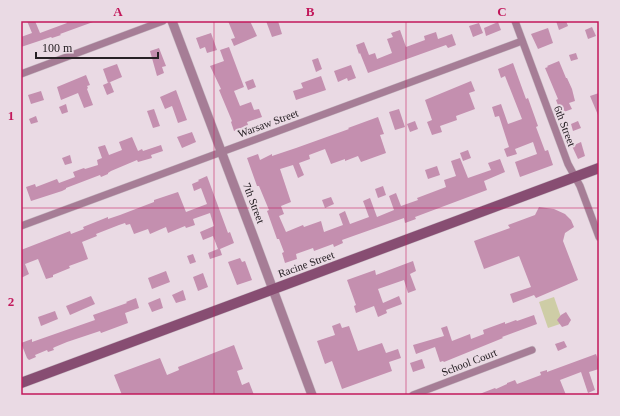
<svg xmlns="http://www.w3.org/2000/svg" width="620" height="416" font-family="'Times New Roman',serif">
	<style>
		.green { fill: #cecda6 }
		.building { fill: #c48faf }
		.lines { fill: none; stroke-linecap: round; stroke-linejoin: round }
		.minor-casing { stroke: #c7b9c2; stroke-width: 8 }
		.tertiary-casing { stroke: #c7b9c2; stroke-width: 10 }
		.secondary-casing { stroke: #c7b9c2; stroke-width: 11 }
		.minor { stroke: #a67d96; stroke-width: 7 }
		.tertiary { stroke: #a67d96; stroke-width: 9 }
		.secondary { stroke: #874d72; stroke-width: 10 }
		.grid { fill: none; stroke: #c2185b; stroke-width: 1; stroke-opacity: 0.55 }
		.labels { text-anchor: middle; stroke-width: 4; stroke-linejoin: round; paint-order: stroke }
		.street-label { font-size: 11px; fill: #272125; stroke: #eadae4 }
		.neatline { fill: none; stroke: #c2185b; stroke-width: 1.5 }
		.grid-label { font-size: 13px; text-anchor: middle; font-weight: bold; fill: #c2185b }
	</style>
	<rect width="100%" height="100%" fill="#eadae4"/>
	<path class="green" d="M554 297 563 323 548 328 539 302Z"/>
	<g class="building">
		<path d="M27 21H35L40 33 67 23 66 21 93 22 60 34 61 35 52 38 51 37 21 47V37L32 33Z"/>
		<path d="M228 21H250L257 36 234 46 231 39 235 38Z"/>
		<path d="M266 21H278L282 34 272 37Z"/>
		<path d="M556 21H566L568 26 559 30Z"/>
		<path d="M498 22 501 30 486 36 484 28Z"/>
		<path d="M479 23 483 33 473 37 469 26Z"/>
		<path d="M592 27 596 36 588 39 585 30Z"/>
		<path d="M548 28 553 43 538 49 531 34Z"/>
		<path d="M400 30 406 47 425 40 424 36 436 32 438 39 452 34 456 45 448 48 446 45 368 73 360 53 359 54 356 45 364 42 369 55 375 53 377 59 392 53 387 39 393 37 391 33Z"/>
		<path d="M211 33 217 50 207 53 205 47 200 49 196 38Z"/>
		<path d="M229 47 244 87 234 91 240 106 251 102 254 110 259 109 262 117 247 122 248 125 234 131 231 122 232 121 219 90 221 89 210 66 224 61 220 50Z"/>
		<path d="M159 48 166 66 162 67 164 73 157 76 150 51Z"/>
		<path d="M576 53 578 59 571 61 569 55Z"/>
		<path d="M318 58 322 69 316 72 312 60Z"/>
		<path d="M559 61 566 78H567L572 89 575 101 569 103 572 109 561 113 556 100 558 99 545 68 548 67 547 66Z"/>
		<path d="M513 63 526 99 528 98 538 126 536 127 545 151 548 150 553 165 520 177 515 162 537 154 533 142 515 149 517 154 507 157 504 149 509 147 499 116 495 117 492 107 501 104 508 124 522 119 505 76 501 78 498 69Z"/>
		<path d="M117 64 122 77 108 83 103 69Z"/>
		<path d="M351 65 356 78 348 81 347 78 338 82 334 71Z"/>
		<path d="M86 75 90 85 87 86 88 88 87 89 93 105 84 108 78 93 61 100 57 87Z"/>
		<path d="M321 76 326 90 296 100 293 91 303 88 301 83Z"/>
		<path d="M253 79 256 87 248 90 245 82Z"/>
		<path d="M471 81 475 91 469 93 475 109 456 116 457 120 440 126 442 132 432 135 427 122 432 120 425 100Z"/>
		<path d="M110 82 114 92 107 95 103 85Z"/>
		<path d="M176 90 187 120 178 123 172 106 165 109 160 97Z"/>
		<path d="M41 91 44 100 31 104 28 95Z"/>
		<path d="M599 93V115H598L590 96Z"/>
		<path d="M66 104 68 112 62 114 59 107Z"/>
		<path d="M154 109 160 126 153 128 147 111Z"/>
		<path d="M399 109 405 127 395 130 389 112Z"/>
		<path d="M36 116 38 122 31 124 29 119Z"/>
		<path d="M378 117 384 134 380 135 386 153 361 162 358 156 345 161V159L331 164 325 149 309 155 310 159 299 163 304 175 298 178 293 165 280 169 291 202 281 206 284 214 279 216 286 232 303 225 304 227 321 221 324 232 343 225 339 214 345 211 350 224 369 217 363 201 370 198 377 217 394 210 389 196 396 193 401 206 418 200 417 198 446 187 444 180 456 176 451 161 460 158 468 178 491 170 488 163 500 159 505 172 484 181 487 190 415 217 416 219 405 223 404 218 356 235 342 240 343 243 334 247 333 244 314 251 313 248 296 254 297 259 285 263 282 253 284 252 279 239H277L267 211 269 210 259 186H257L247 158 258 154 260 160 272 154V156L296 148 349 129 348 128Z"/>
		<path d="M415 121 418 129 410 132 407 124Z"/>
		<path d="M578 121 581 128 573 131 571 124Z"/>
		<path d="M192 132 196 142 182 148 177 137Z"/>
		<path d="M132 137 138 151 142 149 143 151 161 145 163 151 151 155 152 158 138 162 137 160 111 171 108 173V174L101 177 100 175 66 188V189L62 191 31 201 26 187 35 184 36 187 57 179 59 183 75 177 73 172 84 168 85 169 98 165 97 160 102 158 98 147 105 145 109 155 122 150 119 142Z"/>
		<path d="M581 142 585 156 578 159 572 146Z"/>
		<path d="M468 150 471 158 463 161 460 153Z"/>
		<path d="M70 155 72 163 65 165 62 158Z"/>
		<path d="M437 166 440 175 428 179 425 170Z"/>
		<path d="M207 176 228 233 230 232 234 243 220 249 222 255 210 259 208 253 218 249 213 236 203 240 200 232 214 226 210 213 193 219 195 225 186 228 185 226 168 233 166 227 150 234 148 229 134 234 130 224 126 225 125 223 119 225 96 234 97 236 82 242 88 259 69 266 70 268 53 275V277L46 279 38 259 25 264 29 274 21 278V250L70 231 71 234 84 229 83 227 108 217V219L120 215 154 202V200L178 192 186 212 207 204 201 188 194 191 192 184 199 181 198 180Z"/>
		<path d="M383 186 386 195 378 198 375 189Z"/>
		<path d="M331 197 334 204 325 208 322 200Z"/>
		<path d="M539 207 554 209 565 214 571 220 574 227 565 233 563 241 578 280 536 298 534 295 513 303 510 294 531 287 519 256 484 269 474 241 510 228 508 225 535 215Z"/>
		<path d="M193 254 196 262 190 264 187 256Z"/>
		<path d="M240 258 242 262 245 261 252 280 237 285 228 262Z"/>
		<path d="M413 261 416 271 410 274 416 290 408 293 404 280 378 289 383 303 399 296 402 304 386 310 387 313 378 317 374 306 356 313 354 306 356 305 347 280 375 270 376 275Z"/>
		<path d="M166 271 170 282 152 289 148 278Z"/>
		<path d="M203 273 208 287 198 291 193 277Z"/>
		<path d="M183 290 186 300 176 303 172 295Z"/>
		<path d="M91 296 95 304 70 315 66 306Z"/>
		<path d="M136 298 139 308 125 313 128 323 101 333 100 331 67 342 55 347 53 348 54 350 48 352 47 350 35 355 36 357 29 360 27 358 21 343 32 339V342L95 320 93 315 127 303 126 302Z"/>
		<path d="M160 298 163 308 152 312 148 303Z"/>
		<path d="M55 311 58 319 41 326 38 317Z"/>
		<path d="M566 312 571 320 568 325 562 327 557 320 561 315Z"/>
		<path d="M534 315 537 324 502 337 503 338 444 362 443 361 440 362 435 347 416 354 413 345 444 336 441 328 447 326 452 341 470 334 471 339 484 334 483 330 505 322V324L516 320 517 321Z"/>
		<path d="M340 323 342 328 349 326 358 351 382 343 386 353 398 349 401 358 389 362 392 371 342 389 332 361 325 364 317 341 335 335 332 326Z"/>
		<path d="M564 341 567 347 558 351 555 344Z"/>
		<path d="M234 345 243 369 237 371 242 385 249 382 254 395H122L114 375 160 358 167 375 179 370 178 367Z"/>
		<path d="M596 354 599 362V369L589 372 595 390 588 393 581 372 560 380 566 395H477L495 388 496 389 507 384V383L515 380 517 384 541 375 540 372 547 370V372Z"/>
		<path d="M422 359 425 368 413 372 410 363Z"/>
	</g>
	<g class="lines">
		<defs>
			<g id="minor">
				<path d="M515 21 568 164 580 186 599 237"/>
				<path d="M21 74 163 21"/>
				<path d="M21 226 522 41"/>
				<path d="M413 395 532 350"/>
			</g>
			<path id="tertiary" d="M172 21 255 241 312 395"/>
			<path id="secondary" d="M21 383 599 168"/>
		</defs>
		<use href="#minor" class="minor-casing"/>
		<use href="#tertiary" class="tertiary-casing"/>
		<use href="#secondary" class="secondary-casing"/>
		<use href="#minor" class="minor"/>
		<use href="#tertiary" class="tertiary"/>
		<use href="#secondary" class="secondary"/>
	</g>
	<path class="grid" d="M214 21V395M406 21V395M21 208H599"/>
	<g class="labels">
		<g class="street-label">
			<text transform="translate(268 123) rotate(-20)" y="4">Warsaw Street</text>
			<text transform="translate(565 126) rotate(69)" y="4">6th Street</text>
			<text transform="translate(254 203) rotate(69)" y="4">7th Street</text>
			<text transform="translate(306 264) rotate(-20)" y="4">Racine Street</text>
			<text transform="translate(469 362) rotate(-21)" y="4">School Court</text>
		</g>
	</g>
	<rect width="620" height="416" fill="none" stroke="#eadae4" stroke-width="44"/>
	<path d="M36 52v6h122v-6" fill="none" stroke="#272125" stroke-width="2"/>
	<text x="42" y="52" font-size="12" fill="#272125" stroke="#eadae4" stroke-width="3" paint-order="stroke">100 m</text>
	<rect x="22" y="22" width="576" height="372" class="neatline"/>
	<g class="grid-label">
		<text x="118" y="16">A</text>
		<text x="310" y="16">B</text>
		<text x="502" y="16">C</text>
		<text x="11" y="120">1</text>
		<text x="11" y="306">2</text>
	</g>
</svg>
